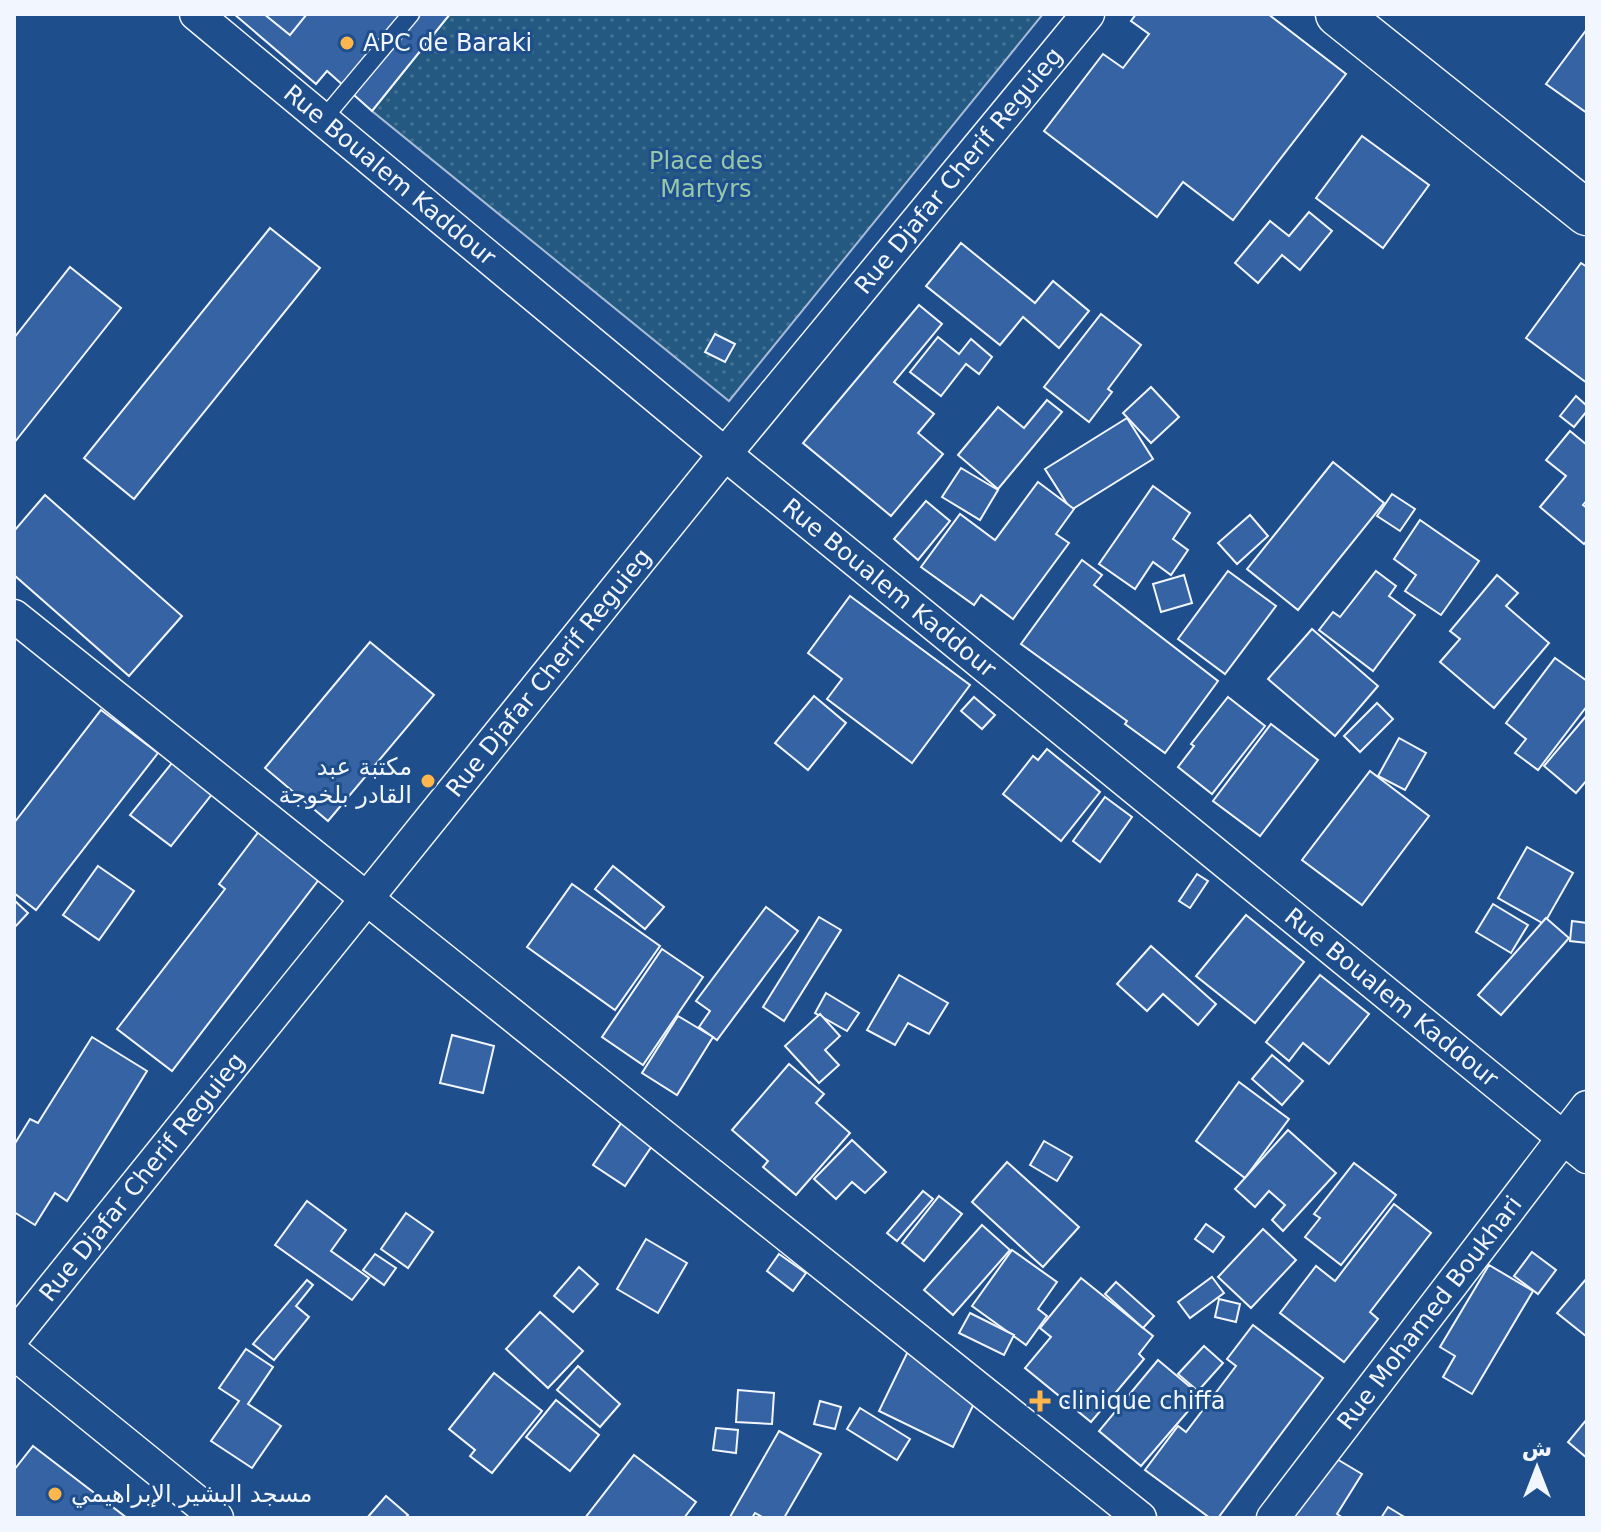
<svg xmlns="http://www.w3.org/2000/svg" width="1601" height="1532" font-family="'DejaVu Sans',Cairo,sans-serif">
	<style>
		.green { fill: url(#green-dots); stroke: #a8bbd7; stroke-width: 2 }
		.building { fill: #3563a3; stroke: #f2f6ff; stroke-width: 2 }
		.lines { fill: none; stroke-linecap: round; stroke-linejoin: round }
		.lane-casing { stroke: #f2f6ff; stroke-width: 19 }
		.street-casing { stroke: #f2f6ff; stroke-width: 35 }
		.secondary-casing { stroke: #f2f6ff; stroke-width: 47 }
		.lane { stroke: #1f4e8c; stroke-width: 16 }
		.street { stroke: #1f4e8c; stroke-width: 32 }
		.secondary { stroke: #1f4e8c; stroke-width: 44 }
		.poi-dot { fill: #ffb74d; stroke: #1f4e8c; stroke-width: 3 }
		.labels { text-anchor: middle; stroke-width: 6; stroke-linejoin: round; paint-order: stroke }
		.poi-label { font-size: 24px; fill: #f2f6ff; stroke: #1f4e8c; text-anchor: start }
		.park-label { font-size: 24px; fill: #97c8a6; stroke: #1f4e8c }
		.street-label { font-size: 24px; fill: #f2f6ff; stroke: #1f4e8c }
	</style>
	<defs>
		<pattern id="green-dots" width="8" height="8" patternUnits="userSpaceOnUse" patternTransform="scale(2)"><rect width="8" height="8" fill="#245a82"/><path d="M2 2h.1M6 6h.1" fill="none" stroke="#447295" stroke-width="1.8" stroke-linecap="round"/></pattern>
	</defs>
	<rect width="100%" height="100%" fill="#1f4e8c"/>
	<path class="green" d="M450 14H1043L729 401 372 111Z"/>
	<g class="building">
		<path d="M234 14H450L372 111 327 71 316 84Z"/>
		<path d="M264 14H307L290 35Z"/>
		<path d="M1136 14H1268L1346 74 1233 220 1183 182 1157 217 1044 131 1103 54 1123 68 1149 34 1131 21Z"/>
		<path d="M1587 29V113L1546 84Z"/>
		<path d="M1362 136 1429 185 1383 248 1316 198Z"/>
		<path d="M1309 212 1332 231 1300 270 1282 255 1258 283 1235 263 1270 221 1289 236Z"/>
		<path d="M270 228 320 268 134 499 84 458Z"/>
		<path d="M961 243 1035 303 1053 281 1089 311 1059 348 1023 317 1000 345 926 286Z"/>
		<path d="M1581 263 1587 267V383L1526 338Z"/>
		<path d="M70 267 121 308 14 443V338Z"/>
		<path d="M919 305 942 324 894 382 934 414 918 433 943 454 891 516 803 443Z"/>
		<path d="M1101 314 1141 345 1108 389 1112 392 1089 422 1044 387Z"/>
		<path d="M715 334 735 344 725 362 705 352Z"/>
		<path d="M938 337 959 354 971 339 992 357 979 374 966 364 941 396 910 372Z"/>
		<path d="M1151 387 1179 417 1151 443 1123 413Z"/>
		<path d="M1576 396 1587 406V411L1574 427 1560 416Z"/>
		<path d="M1047 400 1062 412 998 489 958 455 998 407 1024 428Z"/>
		<path d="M1127 418 1153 459 1071 510 1045 469Z"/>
		<path d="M1570 431 1587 445V500L1583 505 1587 508V540L1584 544 1540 507 1566 476 1546 460Z"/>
		<path d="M1333 462 1384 503 1298 610 1247 569Z"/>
		<path d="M961 468 998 490 980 520 942 497Z"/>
		<path d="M1038 482 1074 509 1056 534 1069 543 1013 619 981 595 974 605 921 567 960 514 995 540Z"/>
		<path d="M1153 486 1190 513 1173 539 1188 550 1171 575 1153 562 1135 589 1099 564Z"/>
		<path d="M1392 494 1415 509 1400 531 1377 516Z"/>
		<path d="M45 495 182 616 129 676 14 575V531Z"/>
		<path d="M926 501 950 521 918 560 894 539Z"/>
		<path d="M1250 515 1268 536 1237 564 1218 543Z"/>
		<path d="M1420 520 1479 561 1441 615 1405 591 1416 575 1394 559Z"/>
		<path d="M1082 560 1102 575 1094 585 1218 681 1165 753 1125 724 1127 721 1021 644Z"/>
		<path d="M1228 571 1276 606 1225 674 1178 639Z"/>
		<path d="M1376 571 1396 586 1389 596 1415 615 1373 671 1319 630 1333 612 1340 617Z"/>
		<path d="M1184 575 1192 603 1161 612 1153 584Z"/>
		<path d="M1497 575 1518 593 1506 606 1549 643 1494 708 1440 662 1460 639 1450 631Z"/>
		<path d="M850 596 970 685 912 763 827 699 842 679 808 653Z"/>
		<path d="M1312 629 1378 686 1335 736 1268 679Z"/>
		<path d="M370 642 434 695 328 821 265 768Z"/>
		<path d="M1555 658 1587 681V706L1538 770 1515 753 1526 739 1506 723Z"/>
		<path d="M814 696 846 723 808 770 775 743Z"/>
		<path d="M974 697 995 715 982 729 961 711Z"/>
		<path d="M1228 697 1265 726 1212 794 1178 767 1194 746 1191 744Z"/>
		<path d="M1377 703 1393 719 1360 752 1344 736Z"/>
		<path d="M101 710 158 753 36 910 14 893V823Z"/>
		<path d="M1587 715V780L1576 793 1544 766Z"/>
		<path d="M1271 724 1318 760 1260 836 1213 801Z"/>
		<path d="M1399 738 1426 753 1405 790 1378 776Z"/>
		<path d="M1047 749 1100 792 1061 841 1003 794 1033 756 1038 760Z"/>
		<path d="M180 753 220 784 171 846 130 815Z"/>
		<path d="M1370 771 1429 816 1362 905 1302 860Z"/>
		<path d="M1105 797 1132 817 1100 862 1073 841Z"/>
		<path d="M266 822 327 869 172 1071 117 1029 225 889 219 884Z"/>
		<path d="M1527 847 1573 873 1544 924 1498 898Z"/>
		<path d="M98 866 134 891 99 940 63 915Z"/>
		<path d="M613 866 664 907 645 929 595 889Z"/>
		<path d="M1197 874 1208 881 1190 908 1179 901Z"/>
		<path d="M572 884 660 946 615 1010 527 947Z"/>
		<path d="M14 900 28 913 14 928Z"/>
		<path d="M1493 904 1528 925 1511 953 1476 932Z"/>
		<path d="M766 907 798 931 717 1040 699 1027 710 1011 696 1001Z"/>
		<path d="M1246 915 1304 962 1255 1023 1196 976Z"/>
		<path d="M819 917 841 930 784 1021 763 1007Z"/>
		<path d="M1546 918 1569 938 1501 1015 1478 995Z"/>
		<path d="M1572 921 1587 923V943L1570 941Z"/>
		<path d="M1151 946 1216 1004 1198 1025 1163 994 1147 1011 1117 984Z"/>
		<path d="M662 949 703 977 643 1065 602 1037Z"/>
		<path d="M899 975 948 1003 929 1034 908 1023 895 1045 867 1030Z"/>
		<path d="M1320 975 1369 1014 1329 1064 1303 1043 1289 1061 1266 1042Z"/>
		<path d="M826 993 859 1013 847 1031 815 1013Z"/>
		<path d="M820 1014 840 1036 825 1050 839 1065 819 1083 785 1046Z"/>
		<path d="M678 1016 713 1037 677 1095 642 1073Z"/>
		<path d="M452 1035 494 1046 483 1093 440 1083Z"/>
		<path d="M92 1037 147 1071 67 1201 55 1193 35 1225 14 1212V1145L30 1119 38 1123Z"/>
		<path d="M1272 1055 1303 1081 1282 1105 1252 1079Z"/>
		<path d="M789 1064 824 1094 816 1103 850 1133 796 1195 763 1167 768 1161 732 1130Z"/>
		<path d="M1239 1082 1289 1119 1245 1178 1196 1141Z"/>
		<path d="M628 1113 660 1134 625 1186 593 1165Z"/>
		<path d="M1288 1130 1336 1173 1283 1231 1272 1220 1285 1205 1269 1191 1255 1207 1235 1189Z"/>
		<path d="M852 1140 886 1172 865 1193 852 1182 836 1199 814 1179Z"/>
		<path d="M1044 1141 1072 1157 1057 1181 1030 1165Z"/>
		<path d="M1007 1162 1079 1227 1043 1267 972 1202Z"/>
		<path d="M1354 1163 1396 1195 1341 1265 1305 1237 1320 1218 1314 1214Z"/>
		<path d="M923 1191 933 1199 897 1241 887 1233Z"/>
		<path d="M939 1196 962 1214 924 1261 902 1243Z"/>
		<path d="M307 1201 346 1230 331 1251 369 1278 352 1300 275 1245Z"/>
		<path d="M1394 1204 1431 1233 1370 1312 1378 1319 1344 1362 1280 1313 1316 1266 1335 1281Z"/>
		<path d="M406 1213 433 1232 408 1268 381 1249Z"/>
		<path d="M1206 1224 1224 1237 1213 1252 1195 1239Z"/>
		<path d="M982 1225 1010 1250 953 1315 924 1290Z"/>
		<path d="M1263 1229 1296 1260 1251 1308 1218 1277Z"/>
		<path d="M646 1239 687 1263 658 1313 617 1289Z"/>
		<path d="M1012 1250 1057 1282 1038 1309 1047 1316 1026 1345 972 1306Z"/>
		<path d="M1532 1252 1556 1270 1538 1294 1514 1276Z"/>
		<path d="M375 1254 396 1268 384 1285 363 1270Z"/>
		<path d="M779 1254 806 1273 793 1291 767 1271Z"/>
		<path d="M1489 1265 1533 1291 1472 1394 1443 1377 1455 1356 1440 1347Z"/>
		<path d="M579 1267 598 1284 573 1312 554 1296Z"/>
		<path d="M1212 1277 1224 1293 1190 1318 1178 1302Z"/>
		<path d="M1081 1278 1153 1336 1139 1354 1144 1359 1091 1422 1025 1368 1051 1337 1040 1328Z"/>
		<path d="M1587 1278V1337L1557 1313Z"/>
		<path d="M307 1280 313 1285 296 1306 309 1317 274 1360 253 1344Z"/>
		<path d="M1116 1282 1154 1316 1143 1328 1105 1294Z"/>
		<path d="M1219 1299 1240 1304 1236 1322 1215 1317Z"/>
		<path d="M540 1312 583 1351 548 1388 506 1349Z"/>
		<path d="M970 1313 1014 1335 1004 1355 959 1333Z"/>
		<path d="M1253 1325 1323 1378 1218 1518H1210L1145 1470 1178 1426 1186 1432 1236 1366 1227 1359Z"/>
		<path d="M1204 1346 1223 1363 1198 1391 1178 1374Z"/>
		<path d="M910 1347 984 1383 953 1447 879 1411Z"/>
		<path d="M246 1349 273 1367 248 1404 281 1426 252 1468 211 1441 239 1401 219 1388Z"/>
		<path d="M1158 1360 1201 1396 1141 1466 1099 1431Z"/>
		<path d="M578 1366 620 1404 600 1427 557 1390Z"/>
		<path d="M494 1373 542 1411 492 1473 470 1456 475 1450 449 1429Z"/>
		<path d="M738 1390 774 1393 772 1424 736 1422Z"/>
		<path d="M556 1400 599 1435 570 1471 526 1437Z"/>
		<path d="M820 1401 841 1407 835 1429 814 1424Z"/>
		<path d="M860 1408 910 1439 897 1460 847 1429Z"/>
		<path d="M1587 1419V1458L1568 1442Z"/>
		<path d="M716 1428 738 1430 736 1453 713 1450Z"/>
		<path d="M779 1431 821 1454 784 1518H764L755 1513 752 1518 730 1517Z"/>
		<path d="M33 1446 127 1518H14V1470Z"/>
		<path d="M634 1455 696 1502 684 1518H585Z"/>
		<path d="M1330 1455 1362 1474 1337 1514 1343 1518H1290Z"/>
		<path d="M386 1496 408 1515 405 1518H367Z"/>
		<path d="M1388 1507 1406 1518H1381Z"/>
	</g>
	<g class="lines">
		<defs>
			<path id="lane" d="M324 118 411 14"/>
			<g id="street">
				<path id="s1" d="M196 14 725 454 1587 1157"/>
				<path d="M14 616 1140 1518"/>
				<path id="s2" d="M14 1336 725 454 1088 14"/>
				<path d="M14 1353 217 1518"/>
				<path id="s3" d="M1273 1518 1587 1107"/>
			</g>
			<path id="secondary" d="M1338 14 1587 213"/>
		</defs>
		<use href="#lane" class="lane-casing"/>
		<use href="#street" class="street-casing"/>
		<use href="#secondary" class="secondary-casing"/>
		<use href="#lane" class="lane"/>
		<use href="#street" class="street"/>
		<use href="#secondary" class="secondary"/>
	</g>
	<g class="poi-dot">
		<circle cx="347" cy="43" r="8"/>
		<circle cx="428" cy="781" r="8"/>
		<path d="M1036 1389h8v8h8v8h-8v8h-8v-8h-8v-8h8z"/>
		<circle cx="55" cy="1494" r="8"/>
	</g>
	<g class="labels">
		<g class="poi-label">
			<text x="363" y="51">APC de Baraki</text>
			<text x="412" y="775" text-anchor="end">مكتبة عبد<tspan x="412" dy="28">القادر بلخوجة</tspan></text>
			<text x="1058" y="1409">clinique chiffa</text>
			<text x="71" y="1502">مسجد البشير الإبراهيمي</text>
		</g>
		<g class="park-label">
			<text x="706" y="169">Place des<tspan x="706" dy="28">Martyrs</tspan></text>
		</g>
		<g class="street-label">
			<text dy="8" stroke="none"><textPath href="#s2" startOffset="1500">Rue Djafar Cherif Reguieg</textPath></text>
			<text dy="8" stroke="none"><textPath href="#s1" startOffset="252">Rue Boualem Kaddour</textPath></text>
			<text dy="8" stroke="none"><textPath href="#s1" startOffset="900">Rue Boualem Kaddour</textPath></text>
			<text dy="8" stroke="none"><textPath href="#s2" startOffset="852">Rue Djafar Cherif Reguieg</textPath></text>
			<text dy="8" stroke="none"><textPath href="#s1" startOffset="1548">Rue Boualem Kaddour</textPath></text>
			<text dy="8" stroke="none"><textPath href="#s2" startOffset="204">Rue Djafar Cherif Reguieg</textPath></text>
			<text dy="8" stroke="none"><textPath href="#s3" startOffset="258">Rue Mohamed Boukhari</textPath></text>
		</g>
	</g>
	<rect width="1601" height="1532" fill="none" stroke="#f2f6ff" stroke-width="32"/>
	<g transform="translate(1537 1468)" stroke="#1f4e8c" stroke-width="6" paint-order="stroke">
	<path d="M0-6L14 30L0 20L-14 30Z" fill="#f2f6ff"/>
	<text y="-12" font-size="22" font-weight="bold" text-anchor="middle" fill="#f2f6ff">ش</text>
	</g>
</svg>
